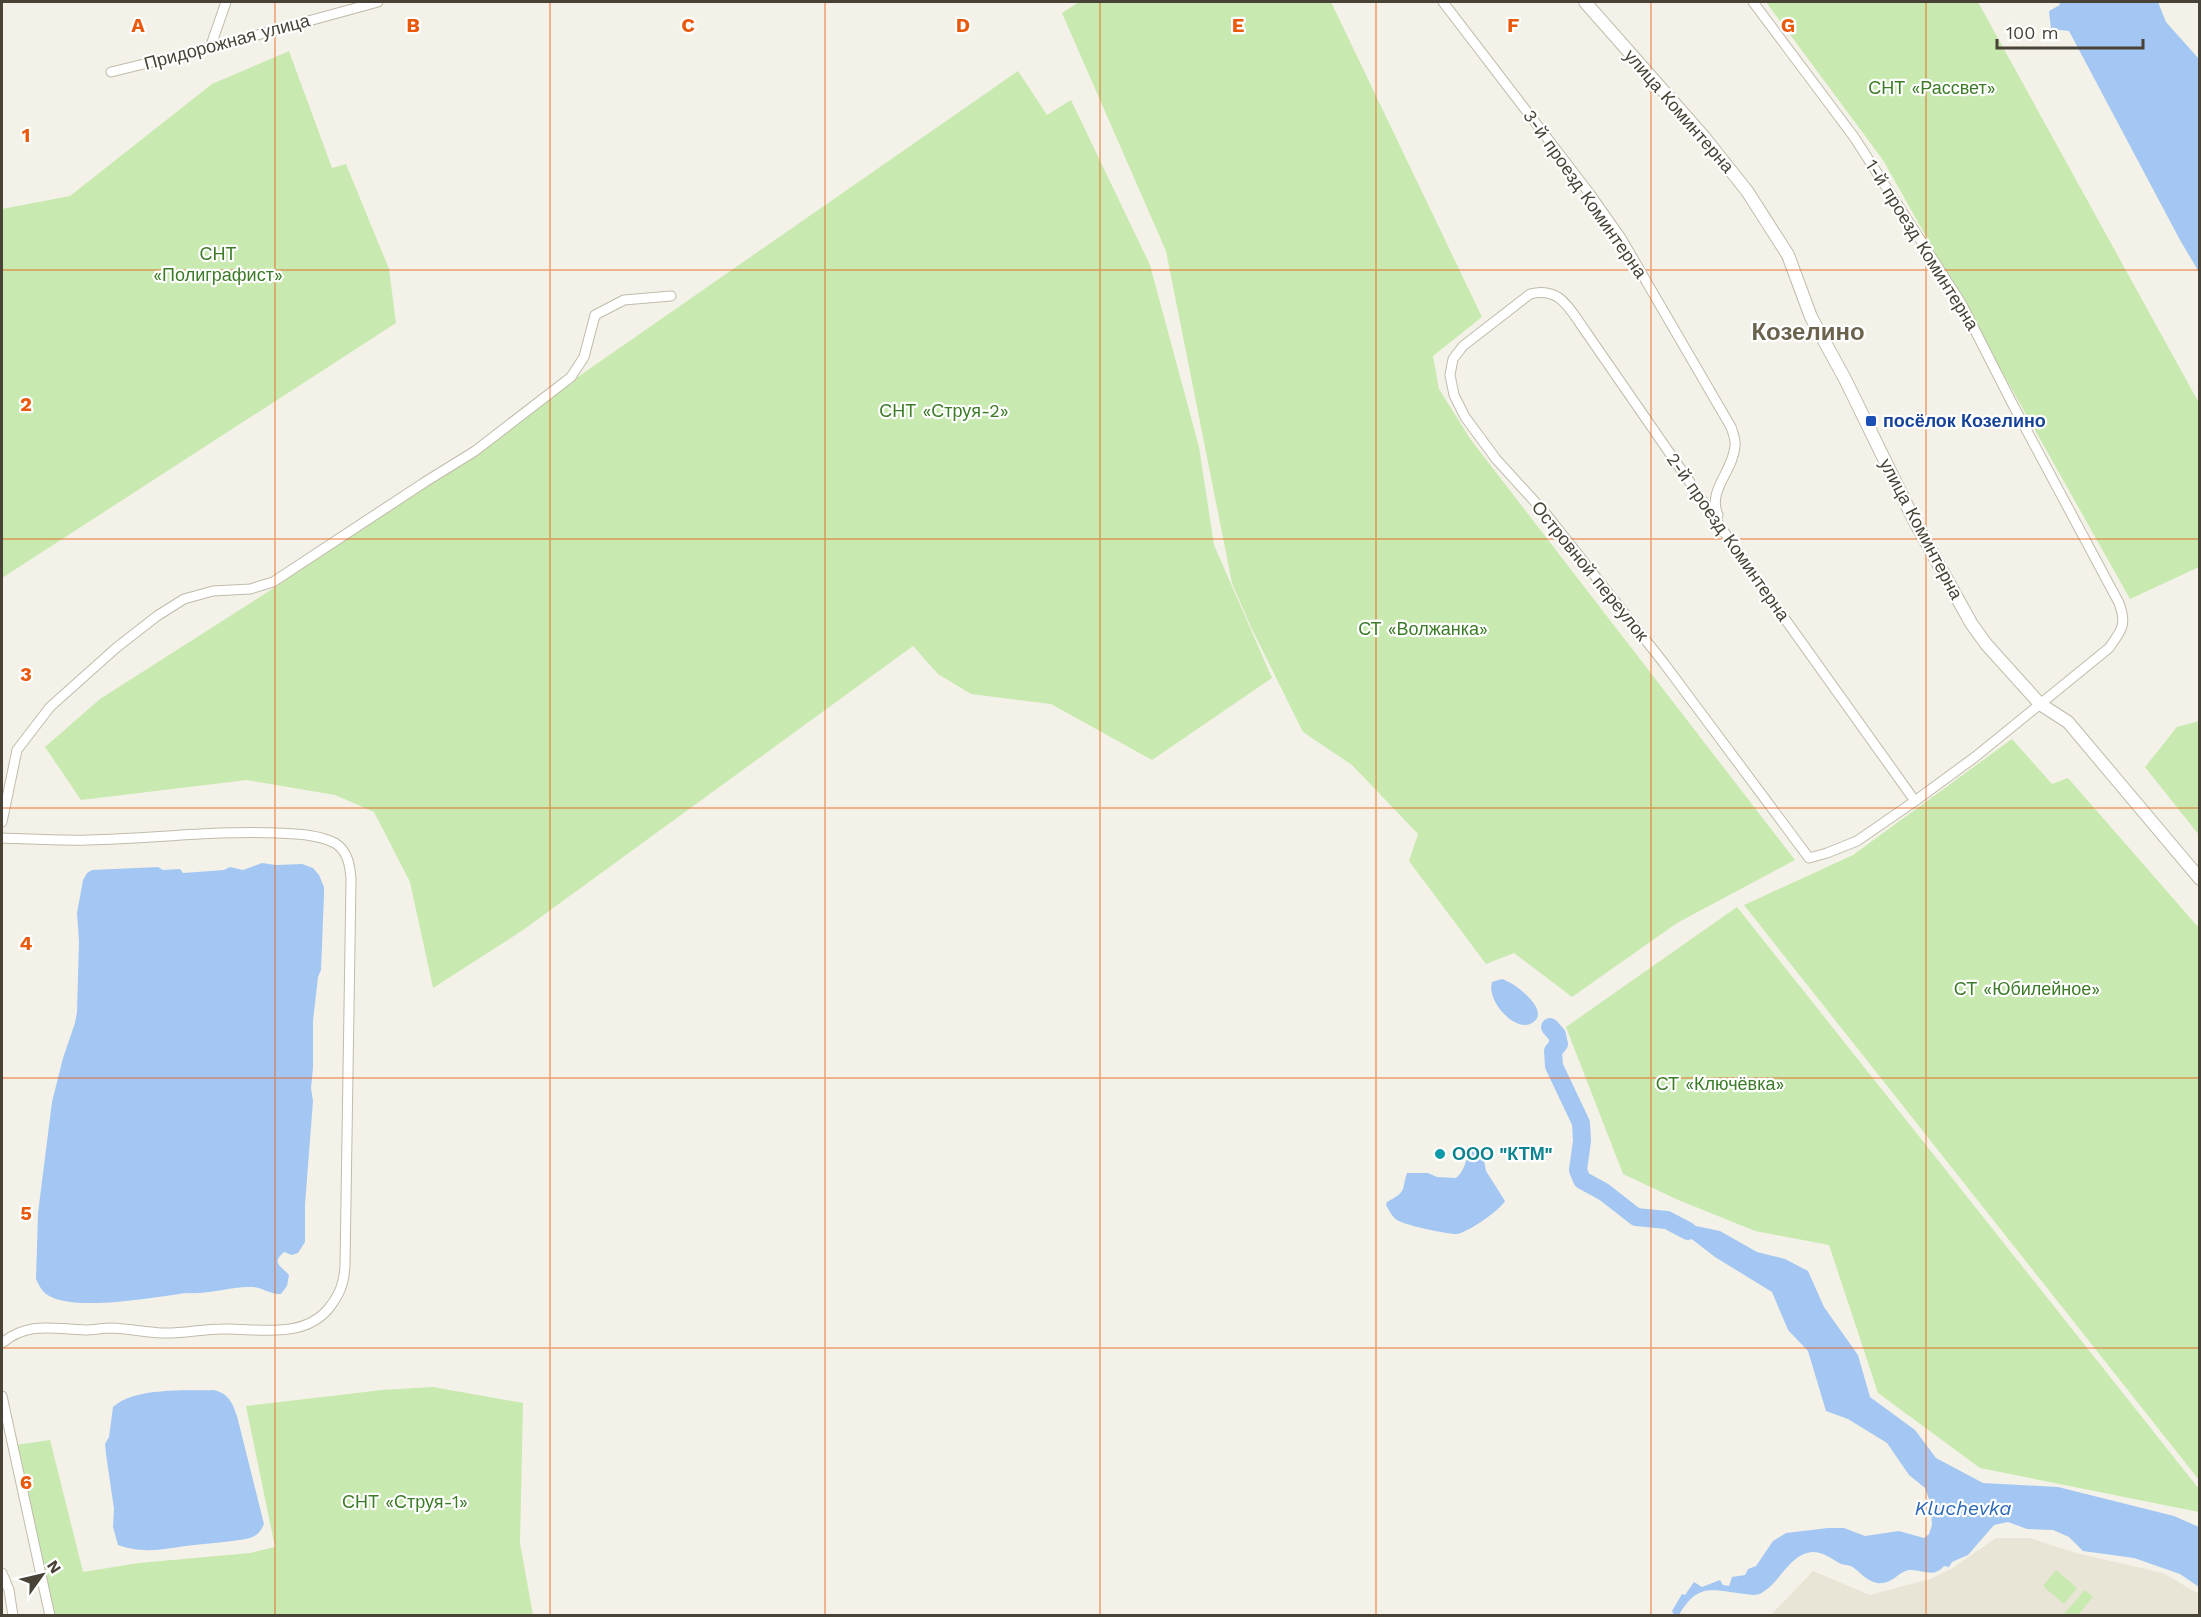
<svg xmlns="http://www.w3.org/2000/svg" width="2201" height="1617" font-family="'Work Sans',sans-serif">
	<style>
		.residential { fill: #e8e5d6 }
		.green { fill: #c8e9af }
		.water { fill: #a3c7f2 }
		.lines { fill: none; stroke-linecap: round; stroke-linejoin: round }
		.river { stroke: #a3c7f2; stroke-width: 18 }
		.minor-casing { stroke: #c0bbaa; stroke-width: 11 }
		.tertiary-casing { stroke: #c0bbaa; stroke-width: 14 }
		.minor { stroke: #fff; stroke-width: 9 }
		.tertiary { stroke: #fff; stroke-width: 12 }
		.grid { fill: none; stroke: #e8590c; stroke-width: 1.5; stroke-opacity: 0.55 }
		.transit-dot { fill: #1a4fb4; stroke: #fff; stroke-width: 2 }
		.culture-dot { fill: #0f9aa8; stroke: #fff; stroke-width: 2 }
		.labels { text-anchor: middle; stroke-width: 4.5; stroke-linejoin: round; paint-order: stroke }
		.street-label { font-size: 18px; fill: #484336; stroke: #fff }
		.park-label { font-size: 18px; fill: #3c7b27; stroke: #fff }
		.transit-label { font-size: 18px; font-weight: bold; fill: #164399; stroke: #fff; text-anchor: start }
		.culture-label { font-size: 18px; font-weight: bold; fill: #0d838f; stroke: #fff; text-anchor: start }
		.water-label { font-size: 20px; font-style: italic; fill: #2c6ab7; stroke: #fff }
		.district-label { font-size: 24px; font-weight: bold; fill: #6b634d; stroke: #fff }
		.grid-label { font-size: 20px; text-anchor: middle; font-weight: bold; fill: #e8590c; stroke: #fff; stroke-width: 4.5; stroke-linejoin: round; paint-order: stroke }
	</style>
	<rect width="100%" height="100%" fill="#f4f2e8"/>
	<path class="residential" d="M1996 1538H2030L2076 1553 2163 1573 2199 1594V1615L1770 1616 1813 1571 1870 1595 1930 1579 1951 1569Z"/>
	<g class="green">
		<path d="M1079 2H1331L1482 317 1433 356 1439 389 1471 440 1795 860 1677 923 1572 997 1514 953 1486 964 1409 861 1418 834 1352 765 1303 732 1250 625 1232 583 1166 251 1062 13Z"/>
		<path d="M1766 2H1978L2199 403V567L2130 599 1883 160Z"/>
		<path d="M289 51 332 168 346 164 389 269 396 323 2 578V209L70 196 212 84Z"/>
		<path d="M1018 71 1047 115 1071 100 1150 265 1199 447 1214 545 1272 678 1152 760 1051 704 971 694 938 674 913 646 523 930 433 988 410 882 374 812 335 795 247 780 81 800 45 747 100 699 277 586Z"/>
		<path d="M2199 721H2200L2199 835 2145 767 2177 727Z"/>
		<path d="M2012 739 2052 784 2068 778 2199 928V1480L1744 905 1853 855Z"/>
		<path d="M1737 907 2199 1489V1512L1980 1468 1878 1393 1829 1245 1755 1231 1676 1199 1623 1174 1566 1027Z"/>
		<path d="M433 1387 523 1403 520 1543 533 1615H53L16 1445 50 1440 83 1572 139 1563 250 1553 275 1547 246 1406 382 1390Z"/>
		<path d="M2056 1570 2077 1588 2064 1604 2043 1586Z"/>
		<path d="M2085 1590 2093 1597 2078 1615H2063Z"/>
	</g>
	<g class="water">
		<path d="M2059 2H2158L2166 22 2199 59V272L2180 240 2069 31 2051 29 2049 11 2060 5Z"/>
		<path d="M262 863 276 865 302 864 313 868 319 875 324 887V895L321 970 318 977 313 1021V1068L311 1088 313 1101 305 1205V1242L298 1253 292 1255 284 1252C271 1263 281 1266 289 1275L287 1286 281 1294C271 1295 263 1288 253 1287 230 1286 209 1295 186 1293 155 1297 71 1313 46 1294 41 1290 39 1285 36 1279L38 1213 52 1102 63 1058 75 1023 77 1012 79 941 77 913 83 880 87 873 92 870 158 867 163 870 180 869 183 873 224 870 230 867 243 870Z"/>
		<path d="M1502 979C1514 982 1555 1013 1530 1024 1514 1031 1486 1001 1492 982Z"/>
		<path d="M1475 1146 1479 1147 1482 1150 1486 1171 1505 1201C1500 1210 1466 1234 1456 1234 1447 1234 1404 1225 1397 1220 1392 1217 1389 1210 1386 1205L1387 1202C1407 1191 1401 1192 1407 1173H1428L1437 1177 1456 1178C1467 1169 1465 1155 1475 1146Z"/>
		<path d="M1667 1220 1720 1231 1757 1252 1785 1259 1808 1271 1824 1307 1858 1355 1870 1397 1915 1430 1936 1458 1983 1483 2058 1487 2174 1516 2199 1527V1587L2180 1574 2134 1558 2083 1551 2069 1537 2053 1530 2027 1529 2008 1522 1994 1525 1968 1555 1952 1562 1949 1567 1944 1566C1933 1579 1923 1569 1910 1570 1898 1571 1893 1585 1877 1583 1867 1581 1861 1573 1854 1568 1851 1565 1845 1565 1841 1564 1831 1559 1825 1552 1812 1552 1790 1554 1780 1582 1763 1592 1758 1596 1751 1595 1745 1594 1712 1590 1698 1582 1679 1615H1674L1672 1611 1682 1594 1685 1595 1694 1582 1702 1587 1720 1580 1723 1585 1729 1586 1732 1577 1745 1575 1748 1569 1756 1566 1773 1541 1786 1533 1828 1528H1844L1865 1536 1899 1531 1924 1538 1929 1534 1932 1525 1930 1502 1925 1488 1909 1475 1887 1443 1848 1419 1826 1411 1808 1351 1788 1330 1772 1292 1715 1257Z"/>
		<path d="M214 1390C229 1394 232 1402 237 1416L264 1524C260 1533 256 1537 246 1539 228 1542 211 1543 194 1545 166 1548 146 1555 118 1545L113 1527 114 1509 106 1454 105 1444 109 1437 113 1407C135 1387 185 1391 214 1390Z"/>
	</g>
	<g class="lines">
		<path class="river" d="M1550 1027 1557 1035 1559 1044 1553 1051 1554 1066 1581 1123 1582 1141 1578 1170 1582 1180 1604 1192 1636 1217 1667 1220 1688 1231"/>
		<defs>
			<g id="minor">
				<path d="M1443 2 1590 194 1621 238 1731 427C1733 433 1736 440 1735 446 1733 472 1707 490 1718 515"/>
				<path d="M1753 2 1854 137 1961 303 2012 403 2119 603C2127 624 2122 630 2109 648L1975 757 1915 801 1857 841 1827 853 1809 858 1663 662 1546 514 1496 459 1465 417 1454 395 1450 375 1453 359 1463 346 1530 294C1561 286 1570 310 1586 332L1765 591 1915 801"/>
				<path d="M210 48 226 2"/>
				<path d="M111 72 210 48 378 2"/>
				<path d="M2 822 17 750 50 707 116 648 157 616 184 599 213 591 250 589 273 582 425 482 475 451 571 377 584 357 595 315 624 300 671 296"/>
				<path d="M2 838C30 839 60 841 89 840 151 839 214 830 277 833 296 834 317 834 335 843 348 851 350 866 351 879L345 1266C344 1283 340 1294 329 1308 303 1340 258 1328 222 1329 202 1329 182 1334 162 1333 145 1332 129 1329 112 1328 103 1328 94 1330 85 1330 53 1329 29 1321 2 1343"/>
				<path d="M2 1396 50 1616"/>
				<path d="M2 1573 9 1590 13 1616"/>
			</g>
			<path id="tertiary" d="M1585 2 1704 137 1747 191 1788 255 1811 317 1845 379 1914 520 1971 623 1986 644 2040 704 2068 722 2200 879"/>
		</defs>
		<use href="#minor" class="minor-casing"/>
		<use href="#tertiary" class="tertiary-casing"/>
		<use href="#minor" class="minor"/>
		<use href="#tertiary" class="tertiary"/>
	</g>
	<path class="grid" d="M275 2V1616M550 2V1616M825 2V1616M1100 2V1616M1376 2V1616M1651 2V1616M1926 2V1616M2 270H2200M2 539H2200M2 808H2200M2 1078H2200M2 1348H2200"/>
	<rect class="transit-dot" x="1865" y="415" width="12" height="12" rx="3"/>
	<circle class="culture-dot" cx="1440" cy="1154" r="6"/>
	<g class="labels">
		<g class="street-label">
			<text transform="translate(227 42) rotate(-15)" y="6">Придорожная улица</text>
			<text transform="translate(1679 111) rotate(49)" y="6">улица Коминтерна</text>
			<text transform="translate(1585 194) rotate(55)" y="6">3-й проезд Коминтерна</text>
			<text transform="translate(1922 245) rotate(58)" y="6">1-й проезд Коминтерна</text>
			<text transform="translate(1921 529) rotate(62)" y="6">улица Коминтерна</text>
			<text transform="translate(1728 537) rotate(55)" y="6">2-й проезд Коминтерна</text>
			<text transform="translate(1590 571) rotate(51)" y="6">Островной переулок</text>
		</g>
		<g class="park-label">
			<text x="1932" y="94">СНТ «Рассвет»</text>
			<text x="218" y="260">СНТ<tspan x="218" dy="21">«Полиграфист»</tspan></text>
			<text x="944" y="417">СНТ «Струя-2»</text>
			<text x="1423" y="635">СТ «Волжанка»</text>
			<text x="2027" y="995">СТ «Юбилейное»</text>
			<text x="1720" y="1090">СТ «Ключёвка»</text>
			<text x="405" y="1508">СНТ «Струя-1»</text>
		</g>
		<g class="transit-label">
			<text x="1883" y="427">посёлок Козелино</text>
		</g>
		<g class="culture-label">
			<text x="1452" y="1160">ООО "КТМ"</text>
		</g>
		<g class="water-label">
			<text x="1963" y="1515">Kluchevka</text>
		</g>
		<g class="district-label">
			<text x="1808" y="340">Козелино</text>
		</g>
	</g>
	<g class="grid-label">
		<text x="138" y="32">A</text>
		<text x="413" y="32">B</text>
		<text x="688" y="32">C</text>
		<text x="963" y="32">D</text>
		<text x="1238" y="32">E</text>
		<text x="1513" y="32">F</text>
		<text x="1788" y="32">G</text>
		<text x="26" y="142">1</text>
		<text x="26" y="411">2</text>
		<text x="26" y="681">3</text>
		<text x="26" y="950">4</text>
		<text x="26" y="1220">5</text>
		<text x="26" y="1489">6</text>
	</g>
	<rect width="2201" height="1617" fill="none" stroke="#484336" stroke-width="6"/>
	<g transform="translate(42 1575) rotate(56)" stroke="#ffffff" stroke-width="4.5" paint-order="stroke">
	<path d="M0-4.5L10 22L0 15L-10 22Z" fill="#484336"/>
	<text y="-9" font-size="16" font-weight="bold" text-anchor="middle" fill="#484336">N</text>
	</g>
	<path d="M1997 39v9h146v-9" fill="none" stroke="#484336" stroke-width="3"/>
	<text x="2006" y="39" font-size="18" fill="#484336" stroke="#ffffff" stroke-width="4.5" paint-order="stroke">100 m</text>
</svg>
